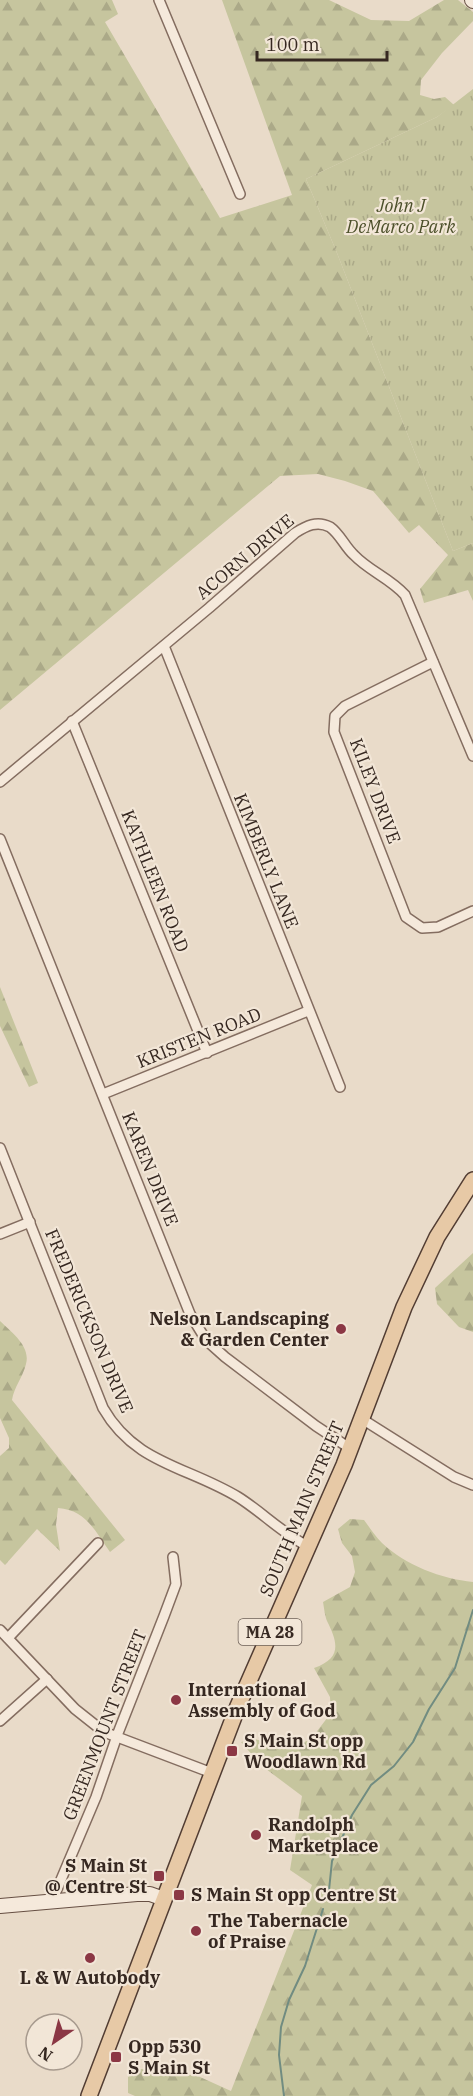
<svg xmlns="http://www.w3.org/2000/svg" width="473" height="2096" font-family="'IBM Plex Serif',serif">
	<style>
		.forest { fill: url(#forest-firs) }
		.park { fill: url(#park-tufts) }
		.lines { fill: none; stroke-linecap: round; stroke-linejoin: round }
		.stream { stroke: #718c81; stroke-width: 2 }
		.minor-casing { stroke: #846d60; stroke-width: 12 }
		.secondary-casing { stroke: #664f43; stroke-width: 16 }
		.primary-casing { stroke: #523d33; stroke-width: 18 }
		.minor { stroke: #f5e9db; stroke-width: 9 }
		.secondary { stroke: #f5e9db; stroke-width: 14 }
		.primary { stroke: #e7c9a6; stroke-width: 15 }
		.poi-dot { fill: #8b3744; stroke: #f2e6d7; stroke-width: 2 }
		.labels { text-anchor: middle; stroke-width: 4.5; stroke-linejoin: round; paint-order: stroke }
		.shield { fill: #f2e6d7; stroke: #6e6158; stroke-width: 1.5 }
		.shield-label { font-size: 16px; font-weight: bold; fill: #362821 }
		.park-label { font-size: 18px; font-style: italic; fill: #4c502a; stroke: #f2e6d7 }
		.street-label { font-size: 18px; fill: #362821; stroke: #f2e6d7 }
		.poi-label { font-size: 18px; font-weight: bold; fill: #362821; stroke: #f2e6d7; text-anchor: start }
	</style>
	<defs>
		<pattern id="forest-firs" width="22" height="20" patternUnits="userSpaceOnUse" patternTransform="scale(1.5)"><rect width="22" height="20" fill="#c6c59e"/><path d="M5 1l3.5 6h-7zM16 11l3.5 6h-7z" fill="#aba988"/></pattern>
		<pattern id="park-tufts" width="24" height="20" patternUnits="userSpaceOnUse" patternTransform="scale(1.5)"><rect width="24" height="20" fill="#c6c59e"/><path d="M3 7l-1-3M5 7V3M7 7l1-3M15 17l-1-3M17 17v-4M19 17l1-3" fill="none" stroke="#aba988"/></pattern>
	</defs>
	<rect width="100%" height="100%" fill="#e9dbc9"/>
	<g class="forest">
		<path d="M0 0H112L118 14 105 22 220 218 292 195 222 0H329L371 20 409 21 444 0H458L473 12V21L442 53 421 80 420 95 434 99 445 97 454 105 437 117 306 179 337 253 453 551 473 543V601L468 590 424 603 420 589 448 555 419 525 409 533 373 491 345 481 318 474 280 476 0 710Z"/>
		<path d="M0 987 38 1083 29 1087 0 1026Z"/>
		<path d="M473 1253V1332L459 1327 437 1304 435 1288Z"/>
		<path d="M0 1321C11 1332 31 1346 26 1364 23 1377 14 1387 12 1400L125 1540 110 1552C95 1531 86 1510 58 1508L56 1525 60 1551 37 1529 5 1565 0 1560V1456L9 1448V1438L0 1418Z"/>
		<path d="M350 1519 364 1520C370 1528 375 1536 382 1543 405 1565 442 1579 473 1582V2096H135L128 2093V2077L141 2069 171 2071 200 2077 231 2091 312 1885 290 1870 302 1796 262 1766 241 1742 255 1739 284 1748 298 1745 311 1739 331 1713 330 1697 314 1668C342 1658 338 1643 327 1621 325 1616 324 1608 323 1602L350 1587 355 1572 352 1556 342 1543 338 1529Z"/>
	</g>
	<path class="park" d="M473 89V543L453 551 337 253 306 179 437 117Z"/>
	<g class="lines">
		<g class="stream">
			<path d="M329 1890 332 1861 352 1815 371 1785 394 1766 413 1742 429 1709 455 1668 473 1610"/>
			<path d="M284 2096 279 2055 281 2027 289 2000 305 1966 323 1909"/>
		</g>
		<defs>
			<g id="minor">
				<path d="M159 0 240 194"/>
				<path d="M164 646 340 1087"/>
				<path d="M433 662 345 706 335 716 334 732 406 917 422 928 438 927 473 911"/>
				<path d="M72 721 207 1053"/>
				<path d="M0 782 209 608 295 533C306 526 317 520 330 527 340 534 345 547 354 555 369 571 390 578 405 595L473 756"/>
				<path d="M0 839 190 1314 206 1340 225 1357 316 1426 351 1449"/>
				<path d="M103 1094 308 1011"/>
				<path d="M0 1148 103 1408C135 1464 187 1466 238 1497 262 1512 283 1534 309 1547"/>
				<path d="M0 1234 30 1222"/>
				<path d="M362 1419 454 1477 473 1485"/>
				<path d="M0 1630 75 1709 104 1732 212 1773"/>
				<path d="M8 1638 98 1543"/>
				<path d="M0 1721 47 1679"/>
				<path d="M52 1901 96 1797 118 1733 164 1616 176 1584 173 1557"/>
			</g>
			<g id="secondary">
				<path d="M472 0 473 1"/>
				<path d="M0 1906 137 1894H150L164 1899"/>
			</g>
			<path id="primary" d="M89 2096 238 1706 344 1465 404 1307 437 1237 473 1180"/>
		</defs>
		<use href="#minor" class="minor-casing"/>
		<use href="#secondary" class="secondary-casing"/>
		<use href="#primary" class="primary-casing"/>
		<use href="#minor" class="minor"/>
		<use href="#secondary" class="secondary"/>
		<use href="#primary" class="primary"/>
	</g>
	<g class="poi-dot">
		<circle cx="341" cy="1329" r="6"/>
		<circle cx="176" cy="1700" r="6"/>
		<rect x="226" y="1745" width="12" height="12" rx="3"/>
		<circle cx="256" cy="1835" r="6"/>
		<rect x="153" y="1870" width="12" height="12" rx="3"/>
		<rect x="173" y="1889" width="12" height="12" rx="3"/>
		<circle cx="196" cy="1931" r="6"/>
		<circle cx="90" cy="1958" r="6"/>
		<rect x="110" y="2051" width="12" height="12" rx="3"/>
	</g>
	<g class="labels">
		<rect class="shield" x="238.5" y="1619" width="63" height="26" rx="4.5"/>
		<g class="shield-label">
			<text x="270" y="1638">MA 28</text>
		</g>
		<g class="park-label">
			<text x="401" y="212">John J<tspan x="401" dy="21">DeMarco Park</tspan></text>
		</g>
		<g class="street-label">
			<text transform="translate(245 557) rotate(-40)" y="6">ACORN DRIVE</text>
			<text transform="translate(375 791) rotate(69)" y="6">KILEY DRIVE</text>
			<text transform="translate(266 861) rotate(68)" y="6">KIMBERLY LANE</text>
			<text transform="translate(155 881) rotate(68)" y="6">KATHLEEN ROAD</text>
			<text transform="translate(199 1038) rotate(-22)" y="6">KRISTEN ROAD</text>
			<text transform="translate(150 1169) rotate(68)" y="6">KAREN DRIVE</text>
			<text transform="translate(89 1321) rotate(67)" y="6">FREDERICKSON DRIVE</text>
			<text transform="translate(302 1509) rotate(-67)" y="6">SOUTH MAIN STREET</text>
			<text transform="translate(105 1725) rotate(-69)" y="6">GREENMOUNT STREET</text>
		</g>
		<g class="poi-label">
			<text x="329" y="1325" text-anchor="end">Nelson Landscaping<tspan x="329" dy="21">&amp; Garden Center</tspan></text>
			<text x="188" y="1696">International<tspan x="188" dy="21">Assembly of God</tspan></text>
			<text x="244" y="1747">S Main St opp<tspan x="244" dy="21">Woodlawn Rd</tspan></text>
			<text x="268" y="1831">Randolph<tspan x="268" dy="21">Marketplace</tspan></text>
			<text x="147" y="1872" text-anchor="end">S Main St<tspan x="147" dy="21">@ Centre St</tspan></text>
			<text x="191" y="1901">S Main St opp Centre St</text>
			<text x="208" y="1927">The Tabernacle<tspan x="208" dy="21">of Praise</tspan></text>
			<text x="90" y="1984" text-anchor="middle">L &amp; W Autobody</text>
			<text x="128" y="2053">Opp 530<tspan x="128" dy="21">S Main St</tspan></text>
		</g>
	</g>
	<g transform="translate(54 2042) rotate(215)"><circle r="28" fill="#f2e6d7" stroke="#a79a8e" stroke-width="1.5"/>
	<path d="M0-4.5L10 22L0 15L-10 22Z" fill="#8b3744"/>
	<text y="-9" font-size="16" font-weight="bold" text-anchor="middle" fill="#362821">N</text>
	</g>
	<path d="M257 51v9h130v-9" fill="none" stroke="#362821" stroke-width="3"/>
	<text x="266" y="51" font-size="18" fill="#362821" stroke="#f2e6d7" stroke-width="4.5" paint-order="stroke">100 m</text>
</svg>
